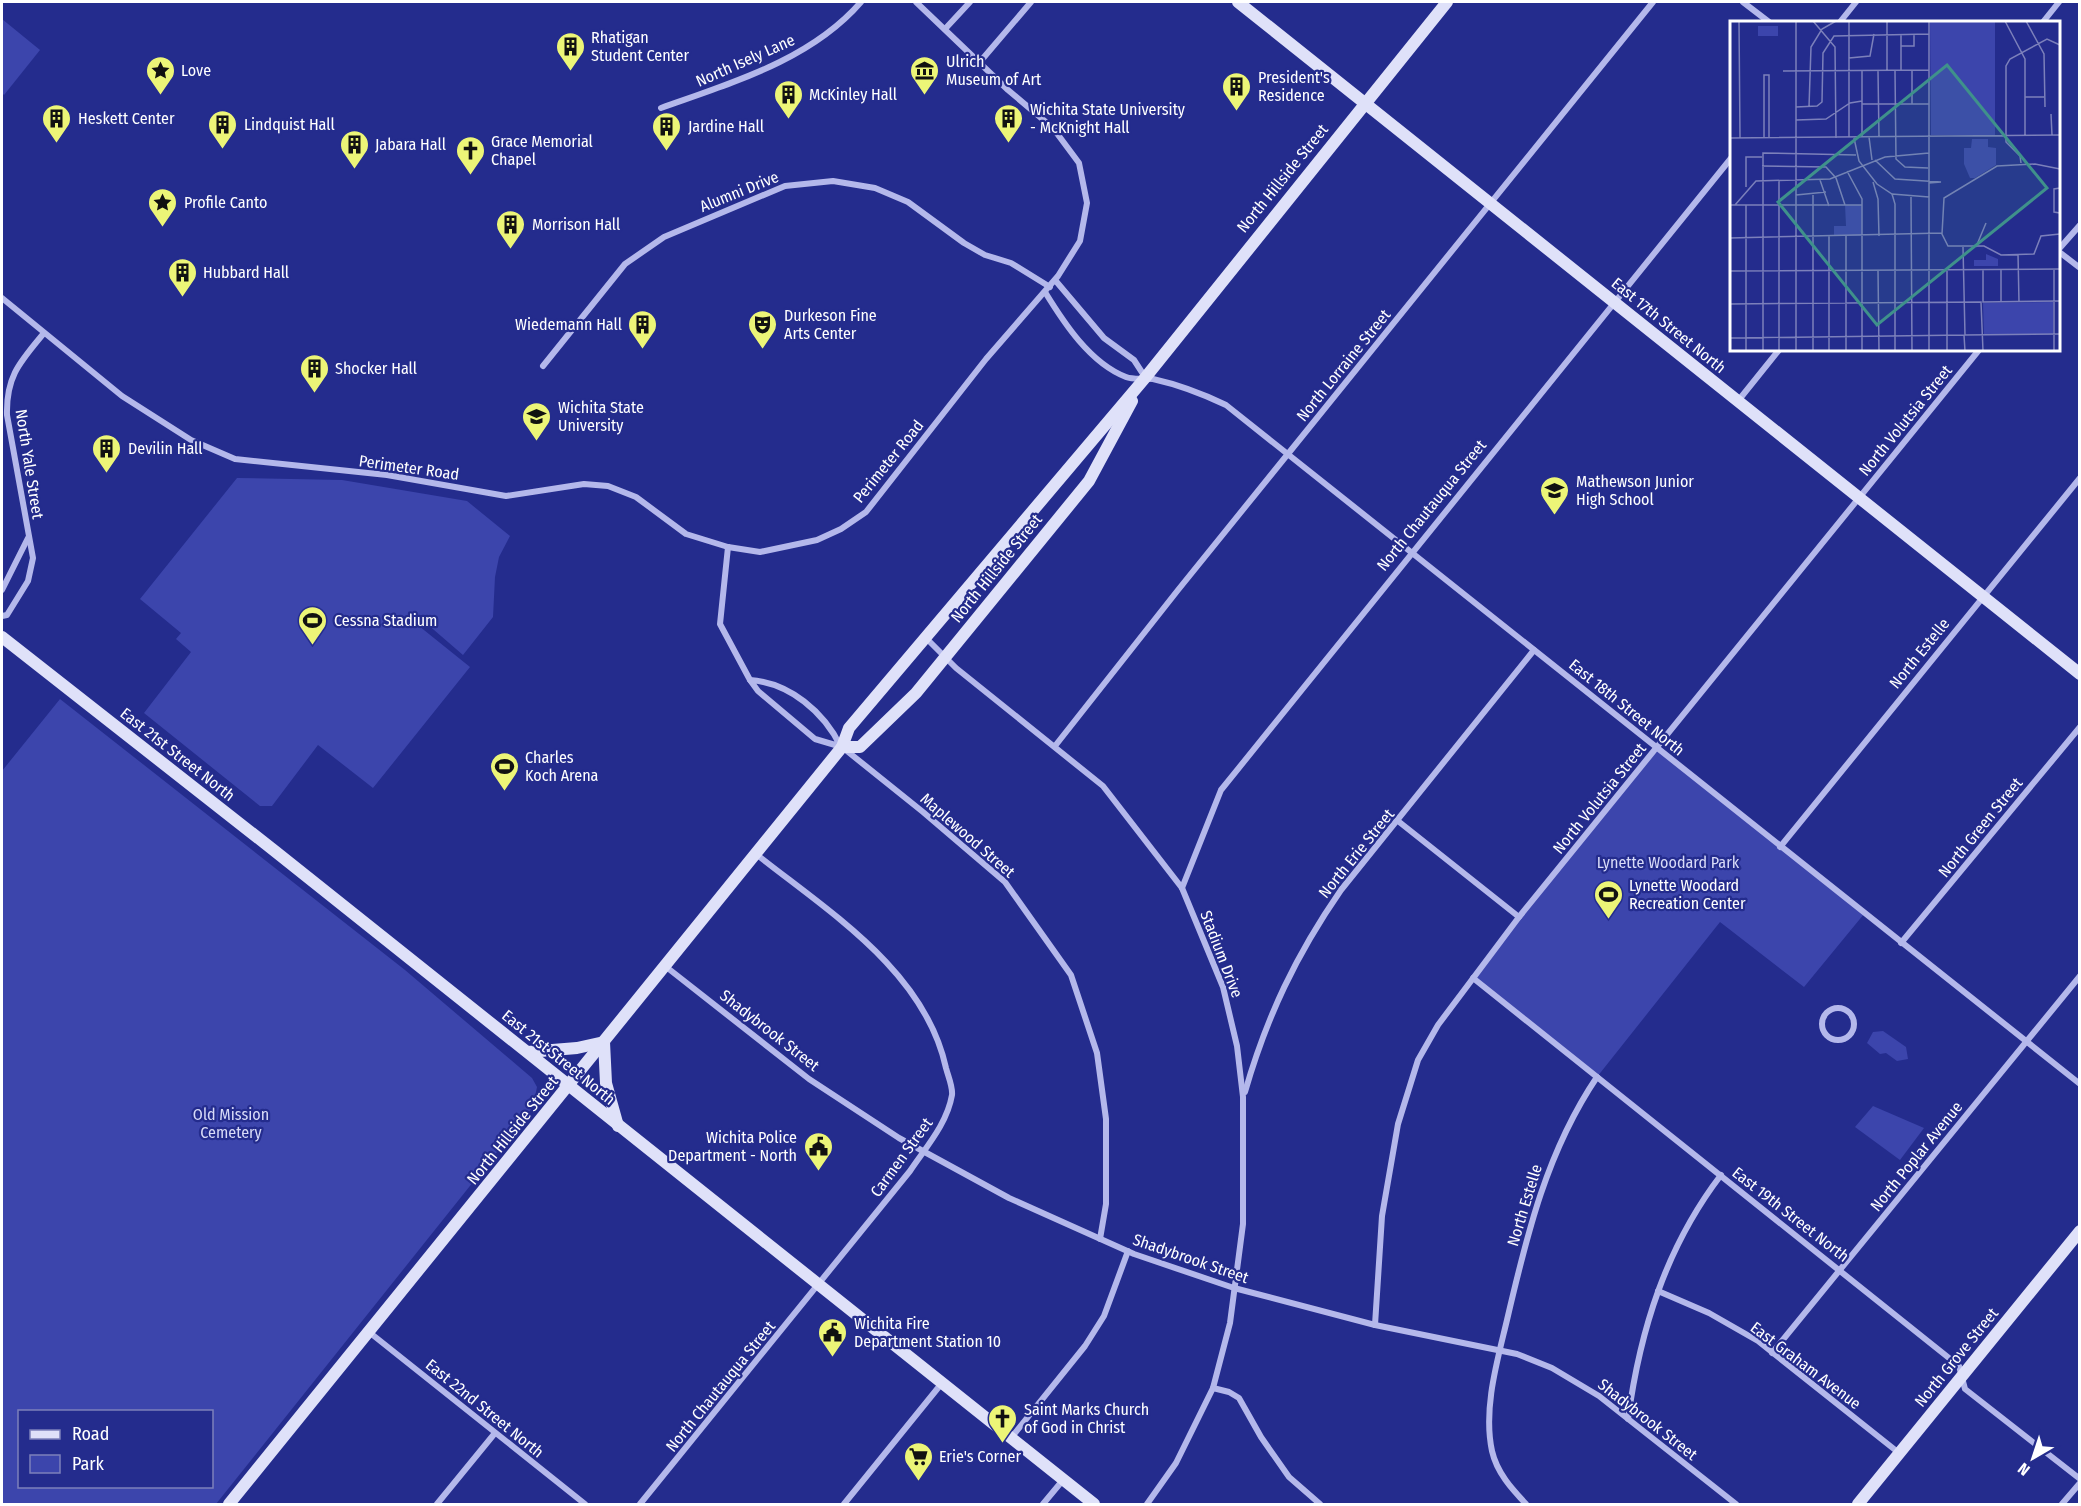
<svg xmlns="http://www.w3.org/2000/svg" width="2081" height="1506" font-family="'Fira Sans Condensed',sans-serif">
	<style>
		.green { fill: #3c45ac; fill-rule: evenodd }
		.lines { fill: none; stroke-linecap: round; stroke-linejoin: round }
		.street { stroke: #b4b8eb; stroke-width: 6 }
		.secondary { stroke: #dfe1f9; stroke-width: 12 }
		.labels { text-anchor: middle; stroke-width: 4.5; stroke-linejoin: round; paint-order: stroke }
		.poi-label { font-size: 16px; fill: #fff; stroke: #242c8d; text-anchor: start }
		.street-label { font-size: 16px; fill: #fff; stroke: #242c8d }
		.park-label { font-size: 16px; fill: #d8dbf8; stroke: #242c8d }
		.inset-road { fill: none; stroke: #7c80bb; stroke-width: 1.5 }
		.view { fill: #3f918b; fill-opacity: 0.15; stroke: #3f918b; stroke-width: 3 }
		.inset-edge { fill: none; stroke: #fff; stroke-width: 3 }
	</style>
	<rect width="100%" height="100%" fill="#242c8d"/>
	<g class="green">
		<path d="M2 19 40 50 4 95 2 93Z"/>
		<path d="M237 478 342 480 467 501 510 536 499 557 495 577 493 617 463 655 419 617 414 622 470 667 373 788 318 745 272 806H260L144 713 191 652 176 639 181 633 140 599Z"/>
		<path d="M60 699 405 970 532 1078 537 1087 533 1107 216 1504H2V771ZM20 1412H212V1486H20Z"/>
		<path d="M1656 748 1864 914 1804 987 1720 922 1597 1077 1473 978Z"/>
		<path d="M1883 1031 1906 1047 1908 1059 1897 1061 1886 1053 1880 1054 1867 1043 1873 1032Z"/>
		<path d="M1873 1106 1924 1128 1900 1160 1855 1127Z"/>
	</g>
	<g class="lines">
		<g class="street">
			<path d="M1743 2 1769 22"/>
			<path d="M1840 22 1856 2"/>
			<path d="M2043 22 2059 2"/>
			<path d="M945 29 970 2"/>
			<path d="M979 63 1031 2"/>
			<path d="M661 108C731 83 811 60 861 2"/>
			<path d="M2058 250 2080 225"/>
			<path d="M2058 251 2080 268"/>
			<path d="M1055 280 1104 338 1134 360 1145 377"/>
			<path d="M1045 292C1064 323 1090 363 1126 377 1133 380 1144 378 1153 379 1180 385 1201 393 1226 405L2080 1084"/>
			<path d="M2 298 122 396 191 440 235 459 387 475 506 496 584 484 608 486 636 497 686 534 728 547 760 552 817 540 841 529 866 512 986 359 1058 276 1080 241 1087 203 1079 163 1053 128 1008 90 916 2"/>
			<path d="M543 366 625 264 664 237 785 186 833 181 875 188 908 202 964 243 985 255 1011 263 1050 287"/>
			<path d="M1738 401 1779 350"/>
			<path d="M728 547 720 624 750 680"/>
			<path d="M2 590 28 538"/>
			<path d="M2 616 7 615 28 581 33 558 7 415C6 376 20 362 44 333"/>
			<path d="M925 637 956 668 1103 786 1182 888 1223 987 1237 1046 1243 1097V1224L1230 1323 1213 1388 1176 1463 1147 1504"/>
			<path d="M1055 746 1178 590 1653 2"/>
			<path d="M841 747C824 712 790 683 750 680L758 691 815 739 842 747 923 812 1005 882 1071 975 1097 1053 1106 1119V1204L1100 1239"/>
			<path d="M1398 821 1519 917"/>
			<path d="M1780 847 2080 478"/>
			<path d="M1182 888 1221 790 1732 157"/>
			<path d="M1901 943 2080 727"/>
			<path d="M665 966 809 1079 899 1138 1009 1198 1134 1254 1234 1288 1375 1325 1517 1354 1552 1368 1599 1396 1736 1504"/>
			<path d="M1473 978 1959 1366 1965 1389 2080 1479"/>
			<circle cx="1838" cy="1024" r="16"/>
			<path d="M1245 1092C1267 1016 1296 955 1341 890L1534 650"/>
			<path d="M1658 1291 1709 1313 1758 1341 1899 1453"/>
			<path d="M1375 1325 1382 1216 1398 1124 1418 1060 1438 1025 1519 917 1979 350"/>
			<path d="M369 1332 585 1504"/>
			<path d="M1772 1353 2080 976"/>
			<path d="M1213 1388 1229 1392 1239 1398 1261 1437 1289 1477 1320 1504"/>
			<path d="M1628 1419C1640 1330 1666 1247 1721 1175"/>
			<path d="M1011 1438 1085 1346 1104 1316 1128 1251"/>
			<path d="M437 1504 495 1433"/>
			<path d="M640 1504 910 1171C926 1147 947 1124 952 1095 953 1087 948 1076 946 1068 925 971 829 912 756 854"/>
			<path d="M844 1504 942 1383"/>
			<path d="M1043 1504 1063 1480"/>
			<path d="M1526 1504C1512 1489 1497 1473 1492 1451 1483 1409 1497 1362 1507 1320 1527 1234 1547 1151 1597 1077"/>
			<path d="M2062 1504 2080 1483"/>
		</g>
		<g class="secondary">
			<path d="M1238 2 2080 674"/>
			<path d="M2 637 276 852 1094 1504"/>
			<path d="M842 747H860L916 693 1089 481 1132 401"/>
			<path d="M528 1052 577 1048 604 1042 606 1083 618 1126"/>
			<path d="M229 1504 842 747 849 728 1145 378 1447 2"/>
			<path d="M1858 1504 2080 1231"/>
		</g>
	</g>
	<defs>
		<symbol id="building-pin" viewBox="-11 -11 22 30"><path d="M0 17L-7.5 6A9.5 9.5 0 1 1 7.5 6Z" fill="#ecf577" stroke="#242c8d"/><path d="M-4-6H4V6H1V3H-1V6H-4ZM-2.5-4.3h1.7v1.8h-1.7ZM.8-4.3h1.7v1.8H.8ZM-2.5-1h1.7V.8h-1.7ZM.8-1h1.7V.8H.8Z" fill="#111"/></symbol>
		<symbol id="sight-pin" viewBox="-11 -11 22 30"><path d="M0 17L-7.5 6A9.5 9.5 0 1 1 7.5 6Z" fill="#ecf577" stroke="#242c8d"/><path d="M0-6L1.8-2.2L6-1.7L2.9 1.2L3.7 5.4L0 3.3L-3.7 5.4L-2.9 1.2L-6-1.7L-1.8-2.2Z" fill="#111"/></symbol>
		<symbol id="museum-pin" viewBox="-11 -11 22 30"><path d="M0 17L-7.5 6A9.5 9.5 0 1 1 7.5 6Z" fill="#ecf577" stroke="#242c8d"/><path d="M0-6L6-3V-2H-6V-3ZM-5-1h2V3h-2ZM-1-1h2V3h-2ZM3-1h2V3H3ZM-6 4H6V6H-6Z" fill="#111"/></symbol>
		<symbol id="church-pin" viewBox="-11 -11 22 30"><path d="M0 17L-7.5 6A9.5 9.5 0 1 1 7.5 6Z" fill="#ecf577" stroke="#242c8d"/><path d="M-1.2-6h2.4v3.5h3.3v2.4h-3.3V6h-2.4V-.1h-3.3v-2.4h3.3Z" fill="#111"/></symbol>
		<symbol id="theatre-pin" viewBox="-11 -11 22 30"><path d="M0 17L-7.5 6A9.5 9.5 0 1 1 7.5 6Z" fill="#ecf577" stroke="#242c8d"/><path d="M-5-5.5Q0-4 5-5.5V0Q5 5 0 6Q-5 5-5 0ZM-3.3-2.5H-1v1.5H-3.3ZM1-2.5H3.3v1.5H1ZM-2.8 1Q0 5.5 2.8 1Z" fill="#111"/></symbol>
		<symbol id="university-pin" viewBox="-11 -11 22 30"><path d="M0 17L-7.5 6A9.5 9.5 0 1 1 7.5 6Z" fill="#ecf577" stroke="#242c8d"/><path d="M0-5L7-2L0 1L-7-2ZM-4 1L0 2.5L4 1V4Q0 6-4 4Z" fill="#111"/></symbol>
		<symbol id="school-pin" viewBox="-11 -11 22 30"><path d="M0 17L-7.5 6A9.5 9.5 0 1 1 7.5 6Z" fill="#ecf577" stroke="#242c8d"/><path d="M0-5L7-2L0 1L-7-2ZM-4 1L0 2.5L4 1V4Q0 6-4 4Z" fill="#111"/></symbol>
		<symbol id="stadium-pin" viewBox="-11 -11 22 30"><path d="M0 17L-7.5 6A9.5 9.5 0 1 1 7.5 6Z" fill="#ecf577" stroke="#242c8d"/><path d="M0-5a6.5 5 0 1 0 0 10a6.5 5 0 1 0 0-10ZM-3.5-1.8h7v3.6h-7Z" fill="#111"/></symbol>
		<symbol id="civic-pin" viewBox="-11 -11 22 30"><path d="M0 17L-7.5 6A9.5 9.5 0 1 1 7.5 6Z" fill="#ecf577" stroke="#242c8d"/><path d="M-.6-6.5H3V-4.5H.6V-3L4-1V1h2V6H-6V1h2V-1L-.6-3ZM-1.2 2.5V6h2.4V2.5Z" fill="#111"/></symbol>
		<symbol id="supermarket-pin" viewBox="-11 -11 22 30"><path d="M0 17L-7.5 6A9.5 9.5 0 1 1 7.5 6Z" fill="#ecf577" stroke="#242c8d"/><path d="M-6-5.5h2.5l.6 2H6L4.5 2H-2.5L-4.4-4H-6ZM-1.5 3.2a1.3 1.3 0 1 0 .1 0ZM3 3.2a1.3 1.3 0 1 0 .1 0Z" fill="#111"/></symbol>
	</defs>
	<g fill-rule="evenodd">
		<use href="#building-pin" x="554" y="30" width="33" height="45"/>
		<use href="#sight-pin" x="144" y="54" width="33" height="45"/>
		<use href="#museum-pin" x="908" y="54" width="33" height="45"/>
		<use href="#building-pin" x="1220" y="70" width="33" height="45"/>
		<use href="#building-pin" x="772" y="78" width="33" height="45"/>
		<use href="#building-pin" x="40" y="102" width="33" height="45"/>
		<use href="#building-pin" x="992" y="102" width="33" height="45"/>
		<use href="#building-pin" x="206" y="108" width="33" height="45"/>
		<use href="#building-pin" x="650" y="110" width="33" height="45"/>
		<use href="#building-pin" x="338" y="128" width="33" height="45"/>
		<use href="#church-pin" x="454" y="134" width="33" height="45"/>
		<use href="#sight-pin" x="146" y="186" width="33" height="45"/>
		<use href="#building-pin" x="494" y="208" width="33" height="45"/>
		<use href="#building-pin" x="166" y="256" width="33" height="45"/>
		<use href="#building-pin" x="626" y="308" width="33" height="45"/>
		<use href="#theatre-pin" x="746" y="308" width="33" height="45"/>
		<use href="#building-pin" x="298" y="352" width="33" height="45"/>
		<use href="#university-pin" x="520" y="400" width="33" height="45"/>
		<use href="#building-pin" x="90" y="432" width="33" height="45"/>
		<use href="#school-pin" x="1538" y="474" width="33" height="45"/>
		<use href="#stadium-pin" x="296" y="604" width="33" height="45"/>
		<use href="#stadium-pin" x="488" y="750" width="33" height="45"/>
		<use href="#stadium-pin" x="1592" y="878" width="33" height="45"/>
		<use href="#civic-pin" x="802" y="1130" width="33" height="45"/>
		<use href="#civic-pin" x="816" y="1316" width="33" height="45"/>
		<use href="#church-pin" x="986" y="1402" width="33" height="45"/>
		<use href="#supermarket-pin" x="902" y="1440" width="33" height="45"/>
	</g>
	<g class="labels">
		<g class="poi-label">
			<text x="591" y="43">Rhatigan<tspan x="591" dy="18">Student Center</tspan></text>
			<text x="946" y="67">Ulrich<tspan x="946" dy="18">Museum of Art</tspan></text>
			<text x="181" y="76">Love</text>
			<text x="1258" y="83">President's<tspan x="1258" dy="18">Residence</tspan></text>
			<text x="809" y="100">McKinley Hall</text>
			<text x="1030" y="115">Wichita State University<tspan x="1030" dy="18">- McKnight Hall</tspan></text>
			<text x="78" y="124">Heskett Center</text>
			<text x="244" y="130">Lindquist Hall</text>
			<text x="688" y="132">Jardine Hall</text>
			<text x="491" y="147">Grace Memorial<tspan x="491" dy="18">Chapel</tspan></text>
			<text x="375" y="150">Jabara Hall</text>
			<text x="184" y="208">Profile Canto</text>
			<text x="532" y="230">Morrison Hall</text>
			<text x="203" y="278">Hubbard Hall</text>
			<text x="784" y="321">Durkeson Fine<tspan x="784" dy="18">Arts Center</tspan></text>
			<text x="622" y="330" text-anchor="end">Wiedemann Hall</text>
			<text x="335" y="374">Shocker Hall</text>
			<text x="558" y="413">Wichita State<tspan x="558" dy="18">University</tspan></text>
			<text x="128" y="454">Devilin Hall</text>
			<text x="1576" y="487">Mathewson Junior<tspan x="1576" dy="18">High School</tspan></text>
			<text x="334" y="626">Cessna Stadium</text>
			<text x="525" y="763">Charles<tspan x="525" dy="18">Koch Arena</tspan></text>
			<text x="1629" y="891">Lynette Woodard<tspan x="1629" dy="18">Recreation Center</tspan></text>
			<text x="797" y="1143" text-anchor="end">Wichita Police<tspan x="797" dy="18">Department - North</tspan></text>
			<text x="854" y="1329">Wichita Fire<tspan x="854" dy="18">Department Station 10</tspan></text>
			<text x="1024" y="1415">Saint Marks Church<tspan x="1024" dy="18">of God in Christ</tspan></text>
			<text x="939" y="1462">Erie's Corner</text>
		</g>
		<g class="street-label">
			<text transform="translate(745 60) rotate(-24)" y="6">North Isely Lane</text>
			<text transform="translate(1282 178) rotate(-51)" y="6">North Hillside Street</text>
			<text transform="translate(739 191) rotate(-22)" y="6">Alumni Drive</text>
			<text transform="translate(1669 325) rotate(39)" y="6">East 17th Street North</text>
			<text transform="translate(1343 365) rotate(-51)" y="6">North Lorraine Street</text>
			<text transform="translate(1905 420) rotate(-51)" y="6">North Volutsia Street</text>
			<text transform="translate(888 461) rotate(-51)" y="6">Perimeter Road</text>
			<text transform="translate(30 464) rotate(81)" y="6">North Yale Street</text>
			<text transform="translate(409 467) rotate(8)" y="6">Perimeter Road</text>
			<text transform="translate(1431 505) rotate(-51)" y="6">North Chautauqua Street</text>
			<text transform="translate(996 568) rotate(-51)" y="6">North Hillside Street</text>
			<text transform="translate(1919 653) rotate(-51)" y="6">North Estelle</text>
			<text transform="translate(1627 707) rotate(39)" y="6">East 18th Street North</text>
			<text transform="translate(178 754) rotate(38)" y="6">East 21st Street North</text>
			<text transform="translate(1599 798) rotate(-51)" y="6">North Volutsia Street</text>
			<text transform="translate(1980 827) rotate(-51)" y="6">North Green Street</text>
			<text transform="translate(968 835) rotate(41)" y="6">Maplewood Street</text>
			<text transform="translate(1356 853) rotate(-51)" y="6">North Erie Street</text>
			<text transform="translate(1222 954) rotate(69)" y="6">Stadium Drive</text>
			<text transform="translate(770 1030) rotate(38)" y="6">Shadybrook Street</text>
			<text transform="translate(559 1057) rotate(39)" y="6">East 21st Street North</text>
			<text transform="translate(512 1130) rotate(-51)" y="6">North Hillside Street</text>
			<text transform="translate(1916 1156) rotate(-51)" y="6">North Poplar Avenue</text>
			<text transform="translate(901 1157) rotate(-54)" y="6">Carmen Street</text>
			<text transform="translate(1524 1205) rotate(-73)" y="6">North Estelle</text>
			<text transform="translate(1791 1214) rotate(38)" y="6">East 19th Street North</text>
			<text transform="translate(1191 1258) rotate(19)" y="6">Shadybrook Street</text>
			<text transform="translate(1956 1357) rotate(-51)" y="6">North Grove Street</text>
			<text transform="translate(1806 1365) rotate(37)" y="6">East Graham Avenue</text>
			<text transform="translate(720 1386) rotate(-51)" y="6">North Chautauqua Street</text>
			<text transform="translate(485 1408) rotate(39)" y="6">East 22nd Street North</text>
			<text transform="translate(1648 1419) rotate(38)" y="6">Shadybrook Street</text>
		</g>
		<g class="park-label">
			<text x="1668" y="868">Lynette Woodard Park</text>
			<text x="231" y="1120">Old Mission<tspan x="231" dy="18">Cemetery</tspan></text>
		</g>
	</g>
	<g transform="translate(1730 21)">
		<rect width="330" height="330" fill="#242c8d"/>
		<path d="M200 0H265V114H201ZM28 5H48V15H28ZM242 118H258V126L266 127V144L245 157H240L234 143V127H241ZM115 184H132V215H104V205H116ZM256 233 268 238V245H244V239H256ZM323 281V313H254L253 282Z" fill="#3c45ac"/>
		<path class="inset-road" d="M9 0 10 117M83 0 105 26 106 117M199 0V330M275 0 295 38V115M296 0 314 33 315 86M171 25H184V13M119 37 140 35 144 13M53 50 199 49M148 50 149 116M157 50V0M165 50 166 138 175 146 198 147M171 50V13M182 50V83M295 76H314M132 83H199M66 86 87 85 92 81 93 32 104 15 199 13M79 86 81 26 92 8 106 0M321 93 322 114M66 99 96 98 120 82 132 80M119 116V0M132 116V50M139 116 142 139M0 117 330 114M34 117V54H39V117M124 117 129 140 147 163 162 173 199 176M145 139 165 158 211 161 199 162M291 142 290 135 276 121V45L280 38 317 18 330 24M32 145 96 146 106 157 115 184M330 148 305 143 267 145 214 177 212 213 218 225H254L271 234 304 233 311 215 330 213M117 150 132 178V330M49 159V330M90 159 99 185M143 161 148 178 149 215M16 166V136H32M330 167 324 168V191L330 192M162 173 165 183V330M66 174 96 171M181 176 182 330M0 184H132M5 184 26 160 100 158 155 136 199 132M116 215V330M0 217 212 212M233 226 235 314 330 313M246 226 256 202M288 233 289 281M217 248V330M324 248V330M148 249 149 330M253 249V281L330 280M0 250 330 248M271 281V248M0 283 251 281 253 330M0 317 234 314 235 330M16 330V184M33 330V132L126 134M66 330V0M83 330V174M99 330V215"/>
		<path class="view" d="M217 44 317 167 147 304 48 181Z"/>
		<rect width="330" height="330" class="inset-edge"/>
	</g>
	<rect width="2081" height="1506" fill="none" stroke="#ffffff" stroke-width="6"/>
	<rect x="18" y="1410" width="195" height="78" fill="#242c8d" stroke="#7c80bb" stroke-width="1.5"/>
	<rect x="30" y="1430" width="30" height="9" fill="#dfe1f9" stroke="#7c80bb" stroke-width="1.5"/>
	<text x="72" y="1440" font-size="18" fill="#ffffff">Road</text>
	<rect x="30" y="1455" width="30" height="18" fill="#3c45ac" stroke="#7c80bb" stroke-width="1.5"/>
	<text x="72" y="1470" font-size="18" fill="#ffffff">Park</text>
	<g transform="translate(2033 1458) rotate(219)" stroke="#242c8d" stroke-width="4.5" paint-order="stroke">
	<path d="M0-4.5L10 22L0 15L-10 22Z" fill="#ffffff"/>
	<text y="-9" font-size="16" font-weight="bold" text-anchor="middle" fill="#ffffff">N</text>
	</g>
</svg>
